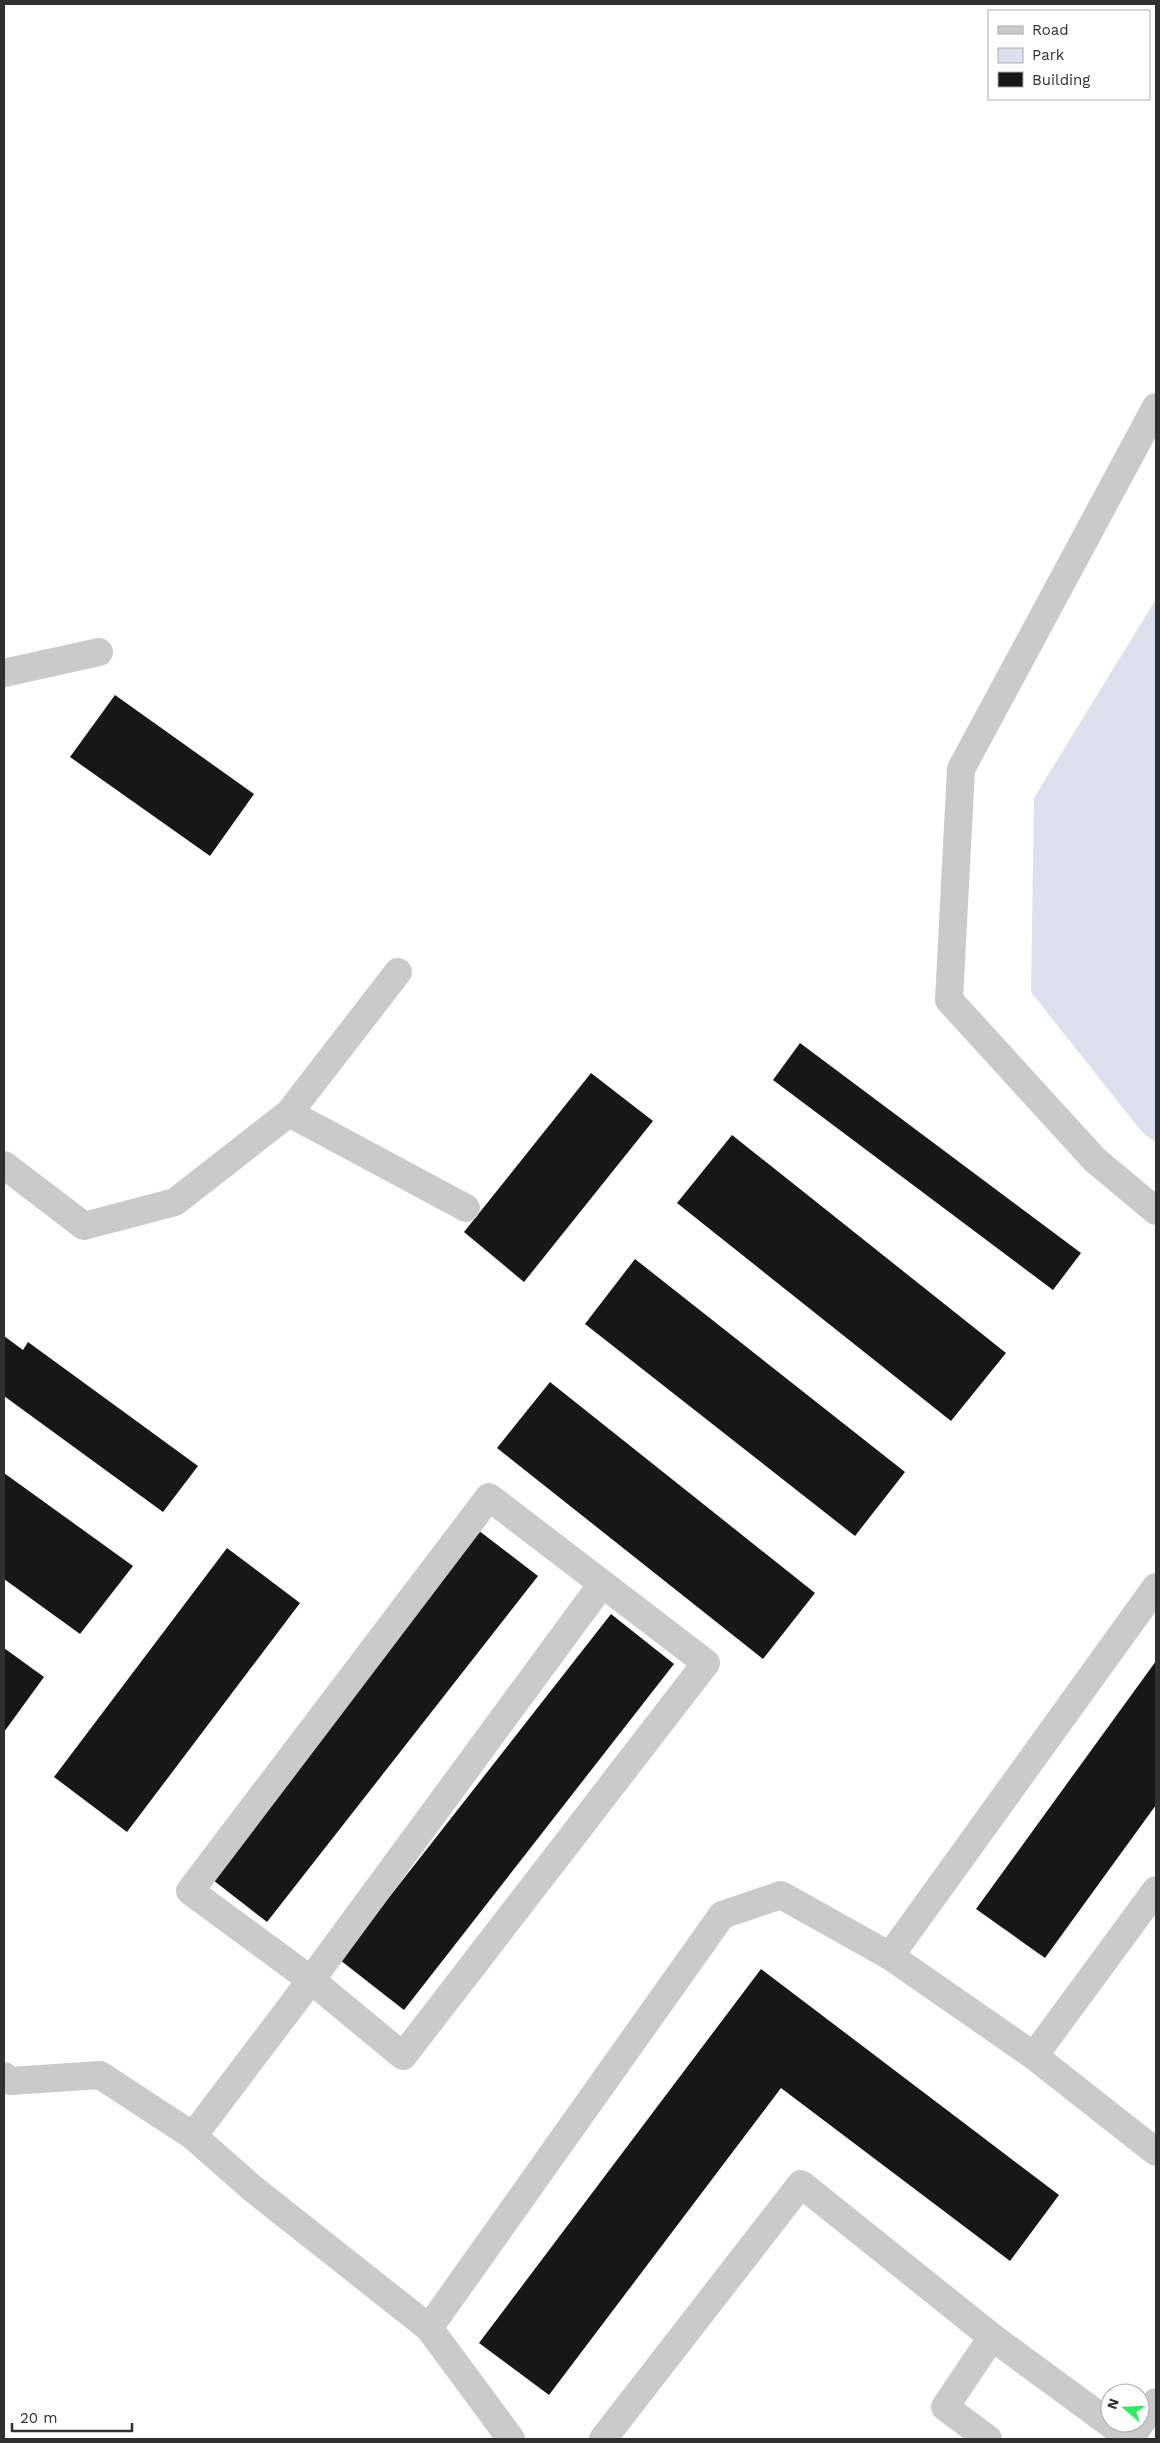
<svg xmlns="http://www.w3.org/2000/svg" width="1160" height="2443" font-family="'Work Sans',sans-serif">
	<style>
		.green { fill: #dde0ed }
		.building { fill: #171717 }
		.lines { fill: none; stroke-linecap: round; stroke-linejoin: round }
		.minor { stroke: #cacaca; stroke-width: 28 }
	</style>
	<rect width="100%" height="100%" fill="#fff"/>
	<path class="green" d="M1156 599V1143L1142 1132 1031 992 1034 798Z"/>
	<g class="building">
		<path d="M115 695 254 794 210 856 70 757Z"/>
		<path d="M800 1043 1081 1253 1053 1290 773 1080Z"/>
		<path d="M591 1073 653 1121 524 1282 464 1232Z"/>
		<path d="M732 1135 1006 1353 951 1421 677 1203Z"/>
		<path d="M635 1259 905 1472 855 1536 585 1324Z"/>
		<path d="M4 1336 23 1350 28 1342 198 1466 163 1512 4 1396Z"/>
		<path d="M550 1382 815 1593 763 1659 497 1448Z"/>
		<path d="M4 1473 133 1566 80 1634 4 1579Z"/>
		<path d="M474 1527 538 1576 267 1922 204 1873Z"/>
		<path d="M227 1548 300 1603 127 1832 54 1777Z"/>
		<path d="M611 1614 674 1664 404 2010 340 1960Z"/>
		<path d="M4 1648 44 1677 4 1732Z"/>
		<path d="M1156 1661V1805L1045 1958 976 1909Z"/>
		<path d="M761 1969 1059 2195 1010 2261 781 2088 549 2395 479 2343Z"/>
	</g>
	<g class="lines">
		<g class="minor">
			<path d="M1156 407 961 769 949 1000 1095 1160 1156 1211"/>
			<path d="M4 673 99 652"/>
			<path d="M289 1113 466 1208"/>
			<path d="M4 1165 84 1226 175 1202 289 1113 398 972"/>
			<path d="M489 1497 706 1663 403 2056 311 1980 190 1891Z"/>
			<path d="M1156 1890 1034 2056 1156 2152"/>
			<path d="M890 1956 1034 2056"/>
			<path d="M4 2076 10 2081 100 2075 193 2136 252 2188 429 2328 511 2439"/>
			<path d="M193 2136 311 1980 602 1584"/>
			<path d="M429 2328 722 1915 781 1895 890 1956 1156 1587"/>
			<path d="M1130 2438 1156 2402"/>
			<path d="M603 2439 801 2184 992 2337 1131 2439"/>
			<path d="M988 2439 945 2407 992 2337"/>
		</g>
	</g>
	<rect width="1160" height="2443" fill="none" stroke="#303030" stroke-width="10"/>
	<rect x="988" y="10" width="162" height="90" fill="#ffffff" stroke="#acacac"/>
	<rect x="998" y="26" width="25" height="8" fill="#cacaca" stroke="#acacac"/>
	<text x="1032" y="35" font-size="15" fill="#303030">Road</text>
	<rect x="998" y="48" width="25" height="15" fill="#dde0ed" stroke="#acacac"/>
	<text x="1032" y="60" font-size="15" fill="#303030">Park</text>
	<rect x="998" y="72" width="25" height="15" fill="#171717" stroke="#acacac"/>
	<text x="1032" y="85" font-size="15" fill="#303030">Building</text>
	<g transform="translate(1125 2408) rotate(289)"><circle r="24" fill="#ffffff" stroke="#acacac"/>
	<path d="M0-4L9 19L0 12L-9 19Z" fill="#2fea66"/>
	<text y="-8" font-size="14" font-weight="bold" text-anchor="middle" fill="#303030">N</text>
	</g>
	<path d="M12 2423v8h120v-8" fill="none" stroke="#303030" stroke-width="2.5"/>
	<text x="20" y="2423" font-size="15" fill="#303030" stroke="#ffffff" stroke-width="4" paint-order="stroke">20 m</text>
</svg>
